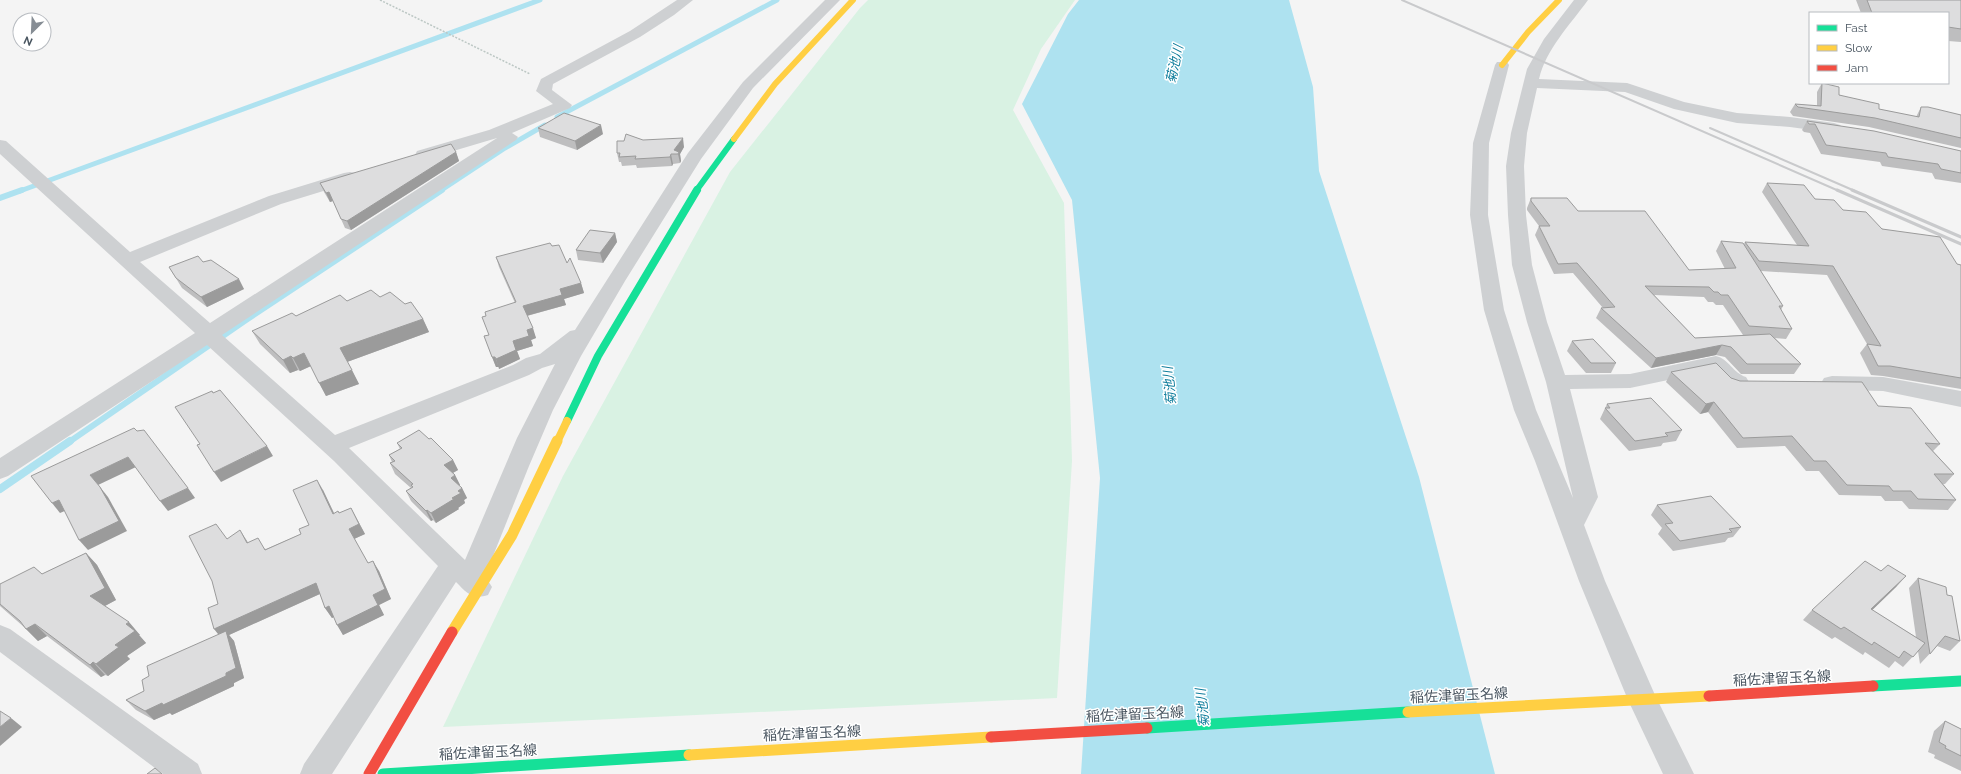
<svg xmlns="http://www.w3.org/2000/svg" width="1961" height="774" font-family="Raleway,'Noto Sans JP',sans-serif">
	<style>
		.green { fill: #d9f2e3 }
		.water { fill: #aee2f0 }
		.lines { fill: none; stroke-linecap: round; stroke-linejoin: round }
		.stream-far2 { stroke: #aee2f0; stroke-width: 5 }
		.stream-far1 { stroke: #aee2f0; stroke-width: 6 }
		.stream { stroke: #aee2f0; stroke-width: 8 }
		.path { stroke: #bcc7c4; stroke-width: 1.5; stroke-dasharray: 2 1.5; stroke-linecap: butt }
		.street { fill: #ced0d2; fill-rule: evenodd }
		.fast-far2 { stroke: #16e098; stroke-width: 6 }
		.fast-far1 { stroke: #16e098; stroke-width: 8 }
		.fast { stroke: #16e098; stroke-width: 11 }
		.slow-far2 { stroke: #ffcf43; stroke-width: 6 }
		.slow-far1 { stroke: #ffcf43; stroke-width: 8 }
		.slow { stroke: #ffcf43; stroke-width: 11 }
		.jam { stroke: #f24e42; stroke-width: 11 }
		.rail-far1 { stroke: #c9cacc; stroke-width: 2 }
		.rail { stroke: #c9cacc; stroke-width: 3 }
		.wall { fill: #bebebf; fill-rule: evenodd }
		.shaded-wall { fill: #9b9b9b }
		.building { fill: #ddddde; stroke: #9b9b9b }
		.labels { text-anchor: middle; stroke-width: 3; stroke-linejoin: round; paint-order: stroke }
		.water-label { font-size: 13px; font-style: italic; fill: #0c7c9b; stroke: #fff }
		.near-street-label { font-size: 14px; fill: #4a5661; stroke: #fff }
	</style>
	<rect width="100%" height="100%" fill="#f4f4f4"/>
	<path class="green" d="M868 0H1075L1041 49 1013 110 1064 203 1072 461 1057 698 443 727 563 476 730 172 860 8Z"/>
	<path class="water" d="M1079 0H1289L1313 87 1319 171 1419 477 1495 774H1081L1100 478 1072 200 1022 104 1068 14Z"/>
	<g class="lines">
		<g class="stream-far2">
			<path d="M557 117 777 0"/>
			<path d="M20 191 540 0"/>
			<path d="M440 191 505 148 545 125"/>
		</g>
		<g class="stream-far1">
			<path d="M0 198 22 190"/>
			<path d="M69 442 246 320 442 190"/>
		</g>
		<path class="stream" d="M0 489 70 441"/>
		<path class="path" d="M380 0 530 74"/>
		<g class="street">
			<path d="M677 0H693L674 15 640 37 553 84 552 90 572 105 570 108 512 133 518 137 516 140 222 335 335 435 513 365 526 358 540 354 570 331 575 330 688 153 743 82 825 0H840L753 88 701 159 625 281 581 356 553 410 529 466 485 576 492 587 488 595C472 600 467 593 456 582L332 774H300L304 764 438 566 334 461 207 345 8 476 0 479V458L195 333 0 154V140L6 141 130 252 269 196 344 173 350 172 356 173 359 177 356 181 281 204 140 262 210 323 497 138 423 160 417 159 415 155 417 151 489 130 553 104 536 91 541 79 630 31ZM555 364 517 438 465 560 349 448 529 375 542 368Z"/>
			<path d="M1574 0H1588C1570 25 1546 49 1539 79L1627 83 1684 102 1737 113 1790 117 1834 123 1840 125 1842 128 1840 131 1834 133 1790 127 1737 123 1674 109 1625 92 1537 88 1527 133 1524 166 1526 215 1532 265 1547 322 1565 375 1630 374 1716 356C1729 359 1733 373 1746 377L1749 382 1746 387C1727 392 1723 384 1711 371L1630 388 1570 389 1598 497 1584 525 1605 581 1655 695 1694 774H1663L1628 700 1579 581 1535 461 1514 410 1484 310 1470 215 1473 143 1495 65 1497 62H1507L1509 65 1489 143 1488 215 1504 310 1536 410 1573 498 1546 382 1527 322 1512 265 1508 215 1506 166 1511 133 1527 69 1544 39Z"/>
			<path d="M1832 376 1883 377 1961 391V407L1883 391 1832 390 1824 388 1821 383 1824 378Z"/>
			<path d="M0 625 10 629 198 764 202 774H163L0 652Z"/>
		</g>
		<path class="fast-far2" d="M696 191 734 139"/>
		<path class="fast-far1" d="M567 421 598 356 697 190"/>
		<g class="fast">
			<path d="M1873 686 1961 681"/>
			<path d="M1147 728 1408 712"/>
			<path d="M383 774 689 755"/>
		</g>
		<g class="slow-far2">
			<path d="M1502 65 1528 32 1559 0"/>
			<path d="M734 139 775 84 853 0"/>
		</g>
		<path class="slow-far1" d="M557 442 567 421"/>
		<g class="slow">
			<path d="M452 632 512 535 557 441"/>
			<path d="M1408 712 1709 696"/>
			<path d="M689 755 991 737"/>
		</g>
		<g class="jam">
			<path d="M1709 696 1873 686"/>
			<path d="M991 737 1147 728"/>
			<path d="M369 774 452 632"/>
		</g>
		<g class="rail-far1">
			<path d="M1402 0 1839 191"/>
			<path d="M1710 128 1855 191"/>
		</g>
		<g class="rail">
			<path d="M1837 190 1961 244"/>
			<path d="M1852 190 1961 237"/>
		</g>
	</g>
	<g class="wall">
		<path d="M1856 0H1961V42L1948 41V13H1861Z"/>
		<path d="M1822 83 1839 95 1879 109 1916 117 1921 107 1961 115V148L1869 127 1793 116 1790 112 1795 104 1817 106V92Z"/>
		<path d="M1807 121 1961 151V183L1935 179 1932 173 1882 166 1880 162 1821 154 1810 133 1804 132 1802 130Z"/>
		<path d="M538 128 603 134 577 150 540 137Z"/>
		<path d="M643 140 684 147 680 154 681 161 680 163 673 164 672 166 637 168 636 165 622 166 621 162H619L617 153Z"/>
		<path d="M456 152 459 161 351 230 345 228 333 201 330 202 324 192 320 183Z"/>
		<path d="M1767 183 1815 199 1843 210 1957 264 1961 265V389L1883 376 1871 375 1860 353 1867 344 1827 275 1761 271 1783 306 1781 310 1792 329 1786 339 1775 338 1801 364 1794 374H1741L1725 357 1716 355 1651 368 1596 318 1601 308H1603L1573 273 1554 274 1535 235 1539 226 1527 210V208L1531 198 1578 211 1689 270 1725 269 1716 251 1721 241 1744 244 1745 242 1797 245 1762 192ZM1654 295 1704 297 1708 302H1713L1716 305H1723L1743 335 1695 338Z"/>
		<path d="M615 233 617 242 603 263 578 260 576 250Z"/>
		<path d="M552 246 567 263 581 283 584 293 564 299 566 305 527 316 536 338 531 340 533 346 517 351 520 359 499 369V367H496L484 336 489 335 486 316 515 303 499 267 496 257Z"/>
		<path d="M203 262 244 289 207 307 182 288 169 267Z"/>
		<path d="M380 297 405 304 423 319 429 332 347 362 359 384 326 396 311 366 300 371 298 370 290 373 260 344 252 331 296 316 347 301Z"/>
		<path d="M1572 341 1616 363 1611 373H1586L1567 351Z"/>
		<path d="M1671 372 1731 378 1740 381 1878 406 1940 444 1933 451 1954 474 1945 484H1943L1956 500 1948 510 1909 509 1902 501H1885L1881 496 1839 495 1819 471H1806L1785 446 1737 448 1708 412 1700 414 1666 382Z"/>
		<path d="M1607 404 1682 430 1676 441 1663 443 1661 446 1629 451 1600 419Z"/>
		<path d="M397 443 453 460 458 470 453 473 455 475 460 485V486L462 488 467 498 464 500 465 503 458 508 459 509 436 523 433 520 431 521 411 501 406 491 411 488 395 474 390 463 392 462 389 455 400 449Z"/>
		<path d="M323 490 334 513H339L351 508 365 534 354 539 368 563 379 571 391 599 379 605 384 615 343 635 334 617 332 618 325 608 320 594 229 635 234 641 244 678 234 683V686L172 715 170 713 154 720 136 710 126 700 144 691 149 676 219 634 218 604 227 539 248 543 266 549 301 534 309 525Z"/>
		<path d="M1657 505 1741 527 1733 537 1728 538 1725 542 1673 551 1658 534 1662 528 1651 515Z"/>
		<path d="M86 553 97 565 116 600 105 606 140 635H139L146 643 127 656 130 659 108 676 105 675 101 677 47 636 38 641 24 627 0 606V584L42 574Z"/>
		<path d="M1918 578 1947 595 1960 641 1950 651 1937 646 1920 664 1918 651 1903 667 1895 661 1889 668 1865 652 1863 655 1835 637 1832 639 1803 620 1812 610 1897 586 1872 610 1916 637 1909 588Z"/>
		<path d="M1945 721 1961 729V771L1934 758 1935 755 1928 752 1934 731Z"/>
	</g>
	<g class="shaded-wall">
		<path d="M601 125 603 134 577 150 575 141Z"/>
		<path d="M683 138 684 147 680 154 681 161 680 163 678 154 674 150Z"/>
		<path d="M456 152 459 161 351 230 347 221Z"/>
		<path d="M671 154 673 164 672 166 670 157Z"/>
		<path d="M329 192 333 201 330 202 326 193Z"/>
		<path d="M615 233 617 242 603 263 600 253Z"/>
		<path d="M239 279 244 289 207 307 201 297Z"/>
		<path d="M581 283 584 293 564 299 566 305 526 316 523 306 560 289Z"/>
		<path d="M423 319 429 332 347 362 340 348Z"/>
		<path d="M533 328 536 338 531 340 533 346 517 351 520 359 499 369 496 359 513 341 527 330Z"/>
		<path d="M1722 345 1716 355 1651 368 1656 358Z"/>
		<path d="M304 353 311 366 300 371 293 358Z"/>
		<path d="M291 356 298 370 290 373 283 360Z"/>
		<path d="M492 357H495L499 367H496Z"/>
		<path d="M352 370 359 384 326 396 319 383Z"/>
		<path d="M1714 402 1708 412 1700 414 1706 404Z"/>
		<path d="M267 446 273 456 221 482 214 472Z"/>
		<path d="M128 457 136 467 98 485 90 475Z"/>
		<path d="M453 460 458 470 449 475 444 465Z"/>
		<path d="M455 475 460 485 456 488 451 478Z"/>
		<path d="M317 480 323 490 339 524 333 514Z"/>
		<path d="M100 487 108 497 127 531 88 550 79 540Z"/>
		<path d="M188 488 195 498 168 511 160 501Z"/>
		<path d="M462 488 467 498 464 500 465 503 458 508 459 509 436 523 431 513 452 498 458 491Z"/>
		<path d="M59 500 67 510 60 513 52 503Z"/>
		<path d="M351 508 365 534 354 539 349 529Z"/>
		<path d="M427 510 433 520 431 521 426 511Z"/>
		<path d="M240 530 247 541 254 553 247 543Z"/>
		<path d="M86 553 97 565 116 600 101 608 90 596Z"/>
		<path d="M373 561 379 571 391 599 379 605 384 615 343 635 337 625 373 595Z"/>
		<path d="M1906 576 1897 586 1862 620 1871 609Z"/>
		<path d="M316 583 322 593 229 635 234 641 244 678 234 683V686L172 715 170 713 154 720 145 711 226 673 222 639 214 629Z"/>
		<path d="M329 606 336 616 332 618 325 608Z"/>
		<path d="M129 622 140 635H139L146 643 127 656 130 659 108 676 96 664 115 645 126 624Z"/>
		<path d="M35 624 47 636 38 641 26 629Z"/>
		<path d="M93 662 105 675 101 677 90 665Z"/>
		<path d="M11 718 22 727 0 746V727Z"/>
	</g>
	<g class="building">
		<path d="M1867 0H1961V29L1948 27V13H1872Z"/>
		<path d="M1822 83 1839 87V95L1879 104V109L1919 117 1921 107H1928L1961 115V138L1875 118 1798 107 1795 104 1821 106Z"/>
		<path d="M564 113 601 125 575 141 538 128Z"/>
		<path d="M1807 121 1874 131 1961 151V173L1941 169 1938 164 1888 157 1886 153 1826 145 1815 124H1809Z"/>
		<path d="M626 134 643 140 683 138 674 150 679 152 678 154H671L670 157 635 159 636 156 619 157 620 153H617V141H624Z"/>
		<path d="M451 144 456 152 347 221 341 219 329 192 326 193 320 183Z"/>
		<path d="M1767 183 1804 185 1815 199 1834 200 1843 210 1866 212 1882 229 1940 237 1957 264 1961 265V378L1890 366H1878L1867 344 1881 346 1833 266 1759 261 1745 242 1809 246Z"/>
		<path d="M1531 198H1567L1578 211H1645L1689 270 1736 268 1721 241 1743 243 1783 306H1779L1792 329 1749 326 1728 295H1721L1718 292H1714L1709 287 1645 286 1695 338 1770 334 1801 364H1747L1731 347 1722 345 1656 358 1601 308 1615 307 1577 263 1558 264 1539 226H1550L1531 201Z"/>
		<path d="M590 230 615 233 600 253 576 250Z"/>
		<path d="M550 243 552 246 559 245 567 263 570 258 581 283 560 289 562 295 523 306 533 328 527 330 529 336 513 341 516 350 496 359 495 357H492L484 336 489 335 482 317 486 316 485 312 516 302 496 257Z"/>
		<path d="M198 256 203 262 211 260 239 279 201 297 176 278 169 267Z"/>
		<path d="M371 290 380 297 390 292 405 304 411 302 423 319 340 348 352 370 319 383 304 353 293 358 291 356 283 360 252 331 292 313 296 316 340 295 347 301Z"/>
		<path d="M1593 339 1616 363H1591L1572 341Z"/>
		<path d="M1716 363 1731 378 1740 381 1862 382 1878 406 1911 408 1940 444 1925 443 1954 474H1934L1956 500 1918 499 1911 491H1893L1889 486 1847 485 1826 461H1814L1792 436 1743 438 1714 402 1706 404 1671 372Z"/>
		<path d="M220 390 267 446 214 472 197 445 200 444 175 407 212 391 213 393Z"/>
		<path d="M1651 398 1682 430 1665 433 1668 436 1635 441 1605 408H1610L1607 404Z"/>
		<path d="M134 428 137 431 144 430 188 488 160 501 128 457 90 475 100 487 119 521 79 540 59 500 52 503 31 476Z"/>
		<path d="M419 430 429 439 431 438 453 460 444 465 455 475 451 478 462 488 458 491 461 493 452 498 454 499 431 513 427 510 426 511 406 491 413 487 411 485 413 484 390 463 395 461 389 455 402 448 397 443Z"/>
		<path d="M317 480 333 514 338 511 339 513 351 508 359 524 349 529 368 563 373 561 385 589 373 595 378 605 337 625 329 606 325 608 316 583 214 629 208 608 218 604 212 581 189 536 216 524 227 539 240 530 247 543 258 538 265 550 301 534 299 529 309 525 293 490Z"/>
		<path d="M1711 496 1741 527 1729 529 1732 532 1680 541 1665 524 1673 523 1657 505Z"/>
		<path d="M86 553 105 588 90 596 129 622 126 624 135 631 115 645 119 647 96 664 93 662 90 665 35 624 26 629 20 621 0 604V584L34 567 42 574Z"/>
		<path d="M1865 561 1881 571 1888 565 1906 576 1871 609 1925 643 1913 657 1904 651 1899 658 1874 642 1872 645 1844 627 1841 629 1812 610Z"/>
		<path d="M1918 578 1946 587 1947 595 1952 596 1960 641 1945 636 1930 654Z"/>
		<path d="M226 631 236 668 226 673V676L163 705 162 703 145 711 126 700 144 691 142 680 149 676 147 666Z"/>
		<path d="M0 711 11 718 0 727Z"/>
		<path d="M1945 721 1961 729V756L1945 748 1946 746 1939 742Z"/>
		<path d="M155 768 162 774H147Z"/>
	</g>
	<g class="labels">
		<g class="water-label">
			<text transform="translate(1174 64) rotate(-78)" y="5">菊池川</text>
			<text transform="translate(1169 386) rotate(-96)" y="5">菊池川</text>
			<text transform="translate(1202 708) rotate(-96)" y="5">菊池川</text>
		</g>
		<g class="near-street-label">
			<text transform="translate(1782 678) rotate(-3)" y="5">稲佐津留玉名線</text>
			<text transform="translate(1459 695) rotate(-3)" y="5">稲佐津留玉名線</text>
			<text transform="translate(1135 714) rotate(-3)" y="5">稲佐津留玉名線</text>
			<text transform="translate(812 733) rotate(-3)" y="5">稲佐津留玉名線</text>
			<text transform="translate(488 752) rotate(-3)" y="5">稲佐津留玉名線</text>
		</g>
	</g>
	<rect x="1809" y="12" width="140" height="72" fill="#ffffff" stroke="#b7bbc0"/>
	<rect x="1817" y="25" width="20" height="6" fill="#16e098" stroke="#b7bbc0"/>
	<text x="1845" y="32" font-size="12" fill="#4a5661">Fast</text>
	<rect x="1817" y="45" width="20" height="6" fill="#ffcf43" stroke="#b7bbc0"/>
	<text x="1845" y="52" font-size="12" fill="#4a5661">Slow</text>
	<rect x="1817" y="65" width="20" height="6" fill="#f24e42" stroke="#b7bbc0"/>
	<text x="1845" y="72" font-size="12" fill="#4a5661">Jam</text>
	<g transform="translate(32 32) rotate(204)"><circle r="19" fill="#ffffff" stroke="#b7bbc0"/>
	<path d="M0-3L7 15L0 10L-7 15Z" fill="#868d94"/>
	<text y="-6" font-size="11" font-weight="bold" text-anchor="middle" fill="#4a5661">N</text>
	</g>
</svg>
